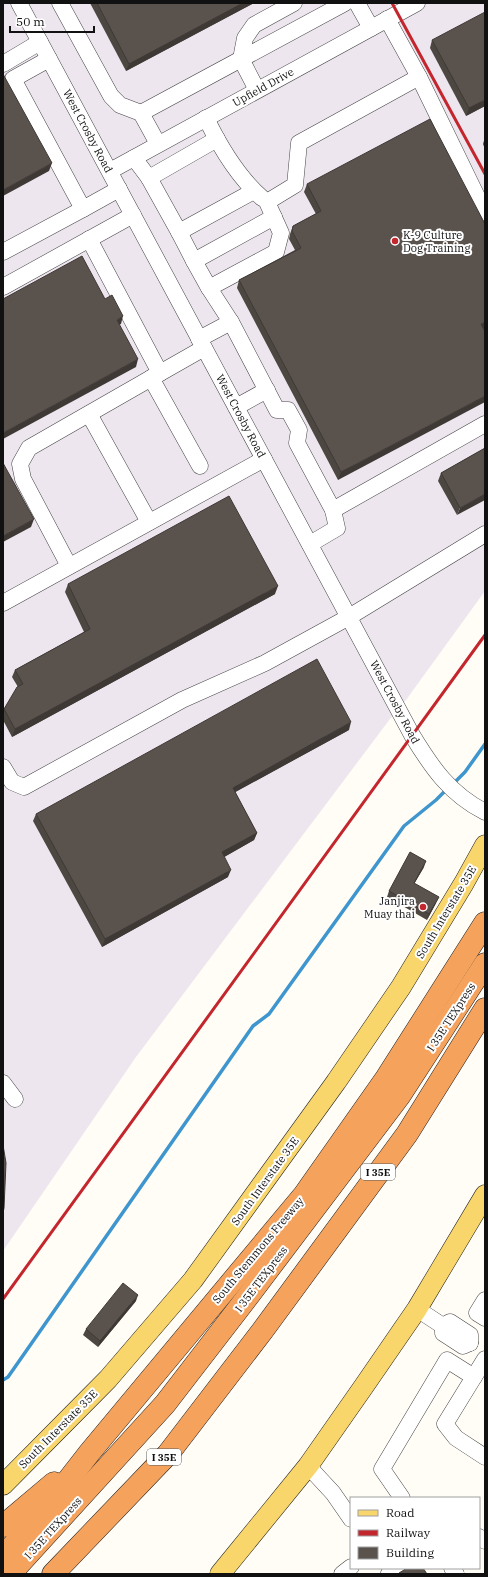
<svg xmlns="http://www.w3.org/2000/svg" width="488" height="1577" font-family="'IBM Plex Serif',serif">
	<style>
		.industrial { fill: #eee6ef }
		.lines { fill: none; stroke-linecap: round; stroke-linejoin: round }
		.stream { stroke: #3f96cf; stroke-width: 3.5 }
		.minor-casing { stroke: #444; stroke-width: 17 }
		.major-casing { stroke: #222; stroke-width: 21 }
		.highway-casing { stroke: #222; stroke-width: 23 }
		.minor { stroke: #fff; stroke-width: 16 }
		.major { stroke: #f9d66b; stroke-width: 20 }
		.highway { stroke: #f5a25d; stroke-width: 22 }
		.rail { stroke: #c4262e; stroke-width: 3 }
		.wall { fill: #4d4742 }
		.shaded-wall { fill: #3f3936 }
		.building { fill: #5a524d; stroke: #3f3936 }
		.poi-dot { fill: #c4262e; stroke: #fff; stroke-width: 1.5 }
		.labels { text-anchor: middle; stroke-width: 4; stroke-linejoin: round; paint-order: stroke }
		.shield { fill: #fff; stroke: #585858; stroke-width: 1 }
		.shield-label { font-size: 10px; font-weight: bold; fill: #111 }
		.street-label { font-size: 11px; fill: #111; stroke: #fff }
		.poi-label { font-size: 11px; fill: #111; stroke: #fff; text-anchor: start }
	</style>
	<rect width="100%" height="100%" fill="#fffdf5"/>
	<path class="industrial" d="M3 3H485V591L406 700 390 719 136 1057 3 1251Z"/>
	<g class="lines">
		<g class="stream">
			<path d="M453 784 465 772 485 744"/>
			<path d="M3 1380 8 1377 253 1026 269 1014 404 826 436 800 447 789"/>
		</g>
		<defs>
			<g id="minor">
				<path d="M19 3 412 735C432 768 450 794 485 812"/>
				<path d="M60 3 111 96 120 105 141 113 158 144"/>
				<path d="M357 3 371 28"/>
				<path d="M387 19 419 77"/>
				<path d="M49 59 13 79 83 209 119 189"/>
				<path d="M3 64 40 42"/>
				<path d="M257 90 241 59 245 38 254 25 294 3"/>
				<path d="M141 113 345 3"/>
				<path d="M206 118C220 147 238 177 262 198"/>
				<path d="M134 158 149 178 217 139"/>
				<path d="M110 171 417 3"/>
				<path d="M149 178 179 232"/>
				<path d="M254 191 179 232 194 261 274 217"/>
				<path d="M89 239 160 373 204 348"/>
				<path d="M3 252 83 209"/>
				<path d="M194 261 209 288"/>
				<path d="M3 287 133 215"/>
				<path d="M199 339 231 322"/>
				<path d="M151 378 200 466"/>
				<path d="M236 407 267 390"/>
				<path d="M89 414 149 522"/>
				<path d="M333 510 485 424"/>
				<path d="M310 544 337 528 333 510 297 443 299 430 288 410H277L231 322 209 288 276 252 281 233 267 202 295 185 299 143 419 77 485 213"/>
				<path d="M69 566 23 479 20 464 29 448 160 373"/>
				<path d="M3 603 264 459"/>
				<path d="M3 767 12 782 24 787 182 700 265 663 349 617 485 534"/>
				<path d="M3 1083 15 1099"/>
				<path d="M485 1300 477 1313 485 1318"/>
				<path d="M417 1309 443 1326"/>
				<path d="M443 1326 450 1322 470 1335V1343"/>
				<path d="M443 1326V1333L463 1346 470 1343"/>
				<path d="M485 1359 445 1424 456 1438 485 1457"/>
				<path d="M308 1466 333 1493 351 1519"/>
				<path d="M402 1498 382 1469 447 1360 474 1377"/>
				<path d="M479 1537 485 1541"/>
				<path d="M452 1568 456 1574"/>
				<path d="M389 1573 397 1568"/>
				<path d="M342 1574 351 1567"/>
			</g>
			<g id="major">
				<path d="M3 1485 108 1379 193 1280 336 1082 401 987 464 883 485 845"/>
				<path d="M220 1574 308 1466 364 1386 417 1309 485 1195"/>
			</g>
			<g id="highway">
				<path d="M3 1526 54 1483"/>
				<path d="M3 1556 37 1520 90 1452 304 1195 387 1077 485 923"/>
				<path d="M10 1574 165 1404 249 1295 400 1095 485 964"/>
				<path d="M53 1574 168 1454 263 1330 407 1134 485 1009"/>
			</g>
		</defs>
		<use href="#minor" class="minor-casing"/>
		<use href="#major" class="major-casing"/>
		<use href="#highway" class="highway-casing"/>
		<use href="#minor" class="minor"/>
		<use href="#major" class="major"/>
		<use href="#highway" class="highway"/>
		<g class="rail">
			<path d="M392 3 485 174"/>
			<path d="M3 1299 485 635"/>
		</g>
	</g>
	<g class="wall">
		<path d="M90 3H254L126 71Z"/>
		<path d="M432 40 485 106 466 116 430 48Z"/>
		<path d="M485 137V149L483 144Z"/>
		<path d="M307 184 484 329 338 480 237 288 239 280 295 250 289 239 290 234 293 226 316 214 304 192Z"/>
		<path d="M485 448 457 515 438 481 441 473Z"/>
		<path d="M68 584 275 594 12 737 3 720V711L18 687 12 677 15 670 84 632 65 592Z"/>
		<path d="M349 730 235 792 257 833 254 840 224 857 228 877 102 947 33 821 36 814Z"/>
		<path d="M424 867 414 884 436 903 427 920 387 897 389 891Z"/>
		<path d="M136 1301 98 1347 83 1335 86 1329Z"/>
	</g>
	<g class="shaded-wall">
		<path d="M243 3H254L126 71 129 64Z"/>
		<path d="M485 100V106L466 116 469 108Z"/>
		<path d="M52 163 49 171 3 196V190Z"/>
		<path d="M123 316 121 324 114 327 117 320Z"/>
		<path d="M485 322V328L478 332 481 324Z"/>
		<path d="M138 359 136 367 3 439V433Z"/>
		<path d="M485 396V402L338 480 341 472Z"/>
		<path d="M485 494V500L457 515 460 508Z"/>
		<path d="M34 519 31 527 3 542V536Z"/>
		<path d="M278 586 275 594 12 737 15 729Z"/>
		<path d="M351 722 349 730 230 795 233 788Z"/>
		<path d="M257 833 254 840 219 860 222 852Z"/>
		<path d="M426 861 424 867 411 889 414 883Z"/>
		<path d="M231 870 228 877 102 947 105 939Z"/>
		<path d="M439 897 436 903 427 920 429 914Z"/>
		<path d="M138 1295 136 1301 98 1347 100 1341Z"/>
	</g>
	<g class="building">
		<path d="M97 3H243L129 64Z"/>
		<path d="M485 12V100L469 108 432 40Z"/>
		<path d="M3 74 52 163 3 190Z"/>
		<path d="M430 119 485 224V322L481 324 485 332V396L341 472 239 280 301 248 292 231 293 226 321 211 307 184Z"/>
		<path d="M82 256 105 299 112 295 123 316 117 320 138 359 3 433V299Z"/>
		<path d="M485 448V494L460 508 441 473Z"/>
		<path d="M3 463 34 519 3 536Z"/>
		<path d="M229 496 278 586 15 729 4 709 17 687 23 684 15 670 90 629 68 584Z"/>
		<path d="M317 659 351 722 233 788 257 833 222 852 231 870 105 939 36 814Z"/>
		<path d="M410 852 426 861 414 883 439 897 429 914 389 891Z"/>
		<path d="M3 1145 6 1163 4 1208 3 1213Z"/>
		<path d="M123 1283 138 1295 100 1341 86 1329Z"/>
		<path d="M406 1568H423L427 1574H400L399 1573 404 1570Z"/>
	</g>
	<g class="poi-dot">
		<circle cx="395" cy="241" r="4"/>
		<circle cx="423" cy="907" r="4"/>
	</g>
	<g class="labels">
		<g class="shield">
			<rect x="361" y="1164" width="34" height="16" rx="3"/>
			<rect x="147" y="1449" width="34" height="16" rx="3"/>
		</g>
		<g class="shield-label">
			<text x="378" y="1176">I 35E</text>
			<text x="164" y="1461">I 35E</text>
		</g>
		<g class="street-label">
			<text transform="translate(263 87) rotate(-29)" y="4">Upfield Drive</text>
			<text transform="translate(88 131) rotate(62)" y="4">West Crosby Road</text>
			<text transform="translate(241 416) rotate(62)" y="4">West Crosby Road</text>
			<text transform="translate(395 702) rotate(62)" y="4">West Crosby Road</text>
			<text transform="translate(446 912) rotate(-59)" y="4">South Interstate 35E</text>
			<text transform="translate(451 1017) rotate(-57)" y="4">I 35E TEXpress</text>
			<text transform="translate(265 1181) rotate(-54)" y="4">South Interstate 35E</text>
			<text transform="translate(258 1250) rotate(-50)" y="4">South Stemmons Freeway</text>
			<text transform="translate(261 1279) rotate(-53)" y="4">I 35E TEXpress</text>
			<text transform="translate(58 1429) rotate(-45)" y="4">South Interstate 35E</text>
			<text transform="translate(53 1528) rotate(-48)" y="4">I 35E TEXpress</text>
		</g>
		<g class="poi-label">
			<text x="403" y="239">K-9 Culture<tspan x="403" dy="13">Dog Training</tspan></text>
			<text x="415" y="905" text-anchor="end">Janjira<tspan x="415" dy="13">Muay thai</tspan></text>
		</g>
	</g>
	<rect width="488" height="1577" fill="none" stroke="#111111" stroke-width="8"/>
	<rect x="350" y="1497" width="130" height="72" fill="#ffffff" stroke="#a0a0a0"/>
	<rect x="358" y="1510" width="20" height="6" fill="#f9d66b" stroke="#a0a0a0"/>
	<text x="386" y="1517" font-size="12" fill="#111111">Road</text>
	<rect x="358" y="1530" width="20" height="6" fill="#c4262e" stroke="#a0a0a0"/>
	<text x="386" y="1537" font-size="12" fill="#111111">Railway</text>
	<rect x="358" y="1547" width="20" height="12" fill="#5a524d" stroke="#a0a0a0"/>
	<text x="386" y="1557" font-size="12" fill="#111111">Building</text>
	<path d="M10 26v6h84v-6" fill="none" stroke="#111111" stroke-width="2"/>
	<text x="16" y="26" font-size="12" fill="#111111" stroke="#ffffff" stroke-width="3" paint-order="stroke">50 m</text>
</svg>
